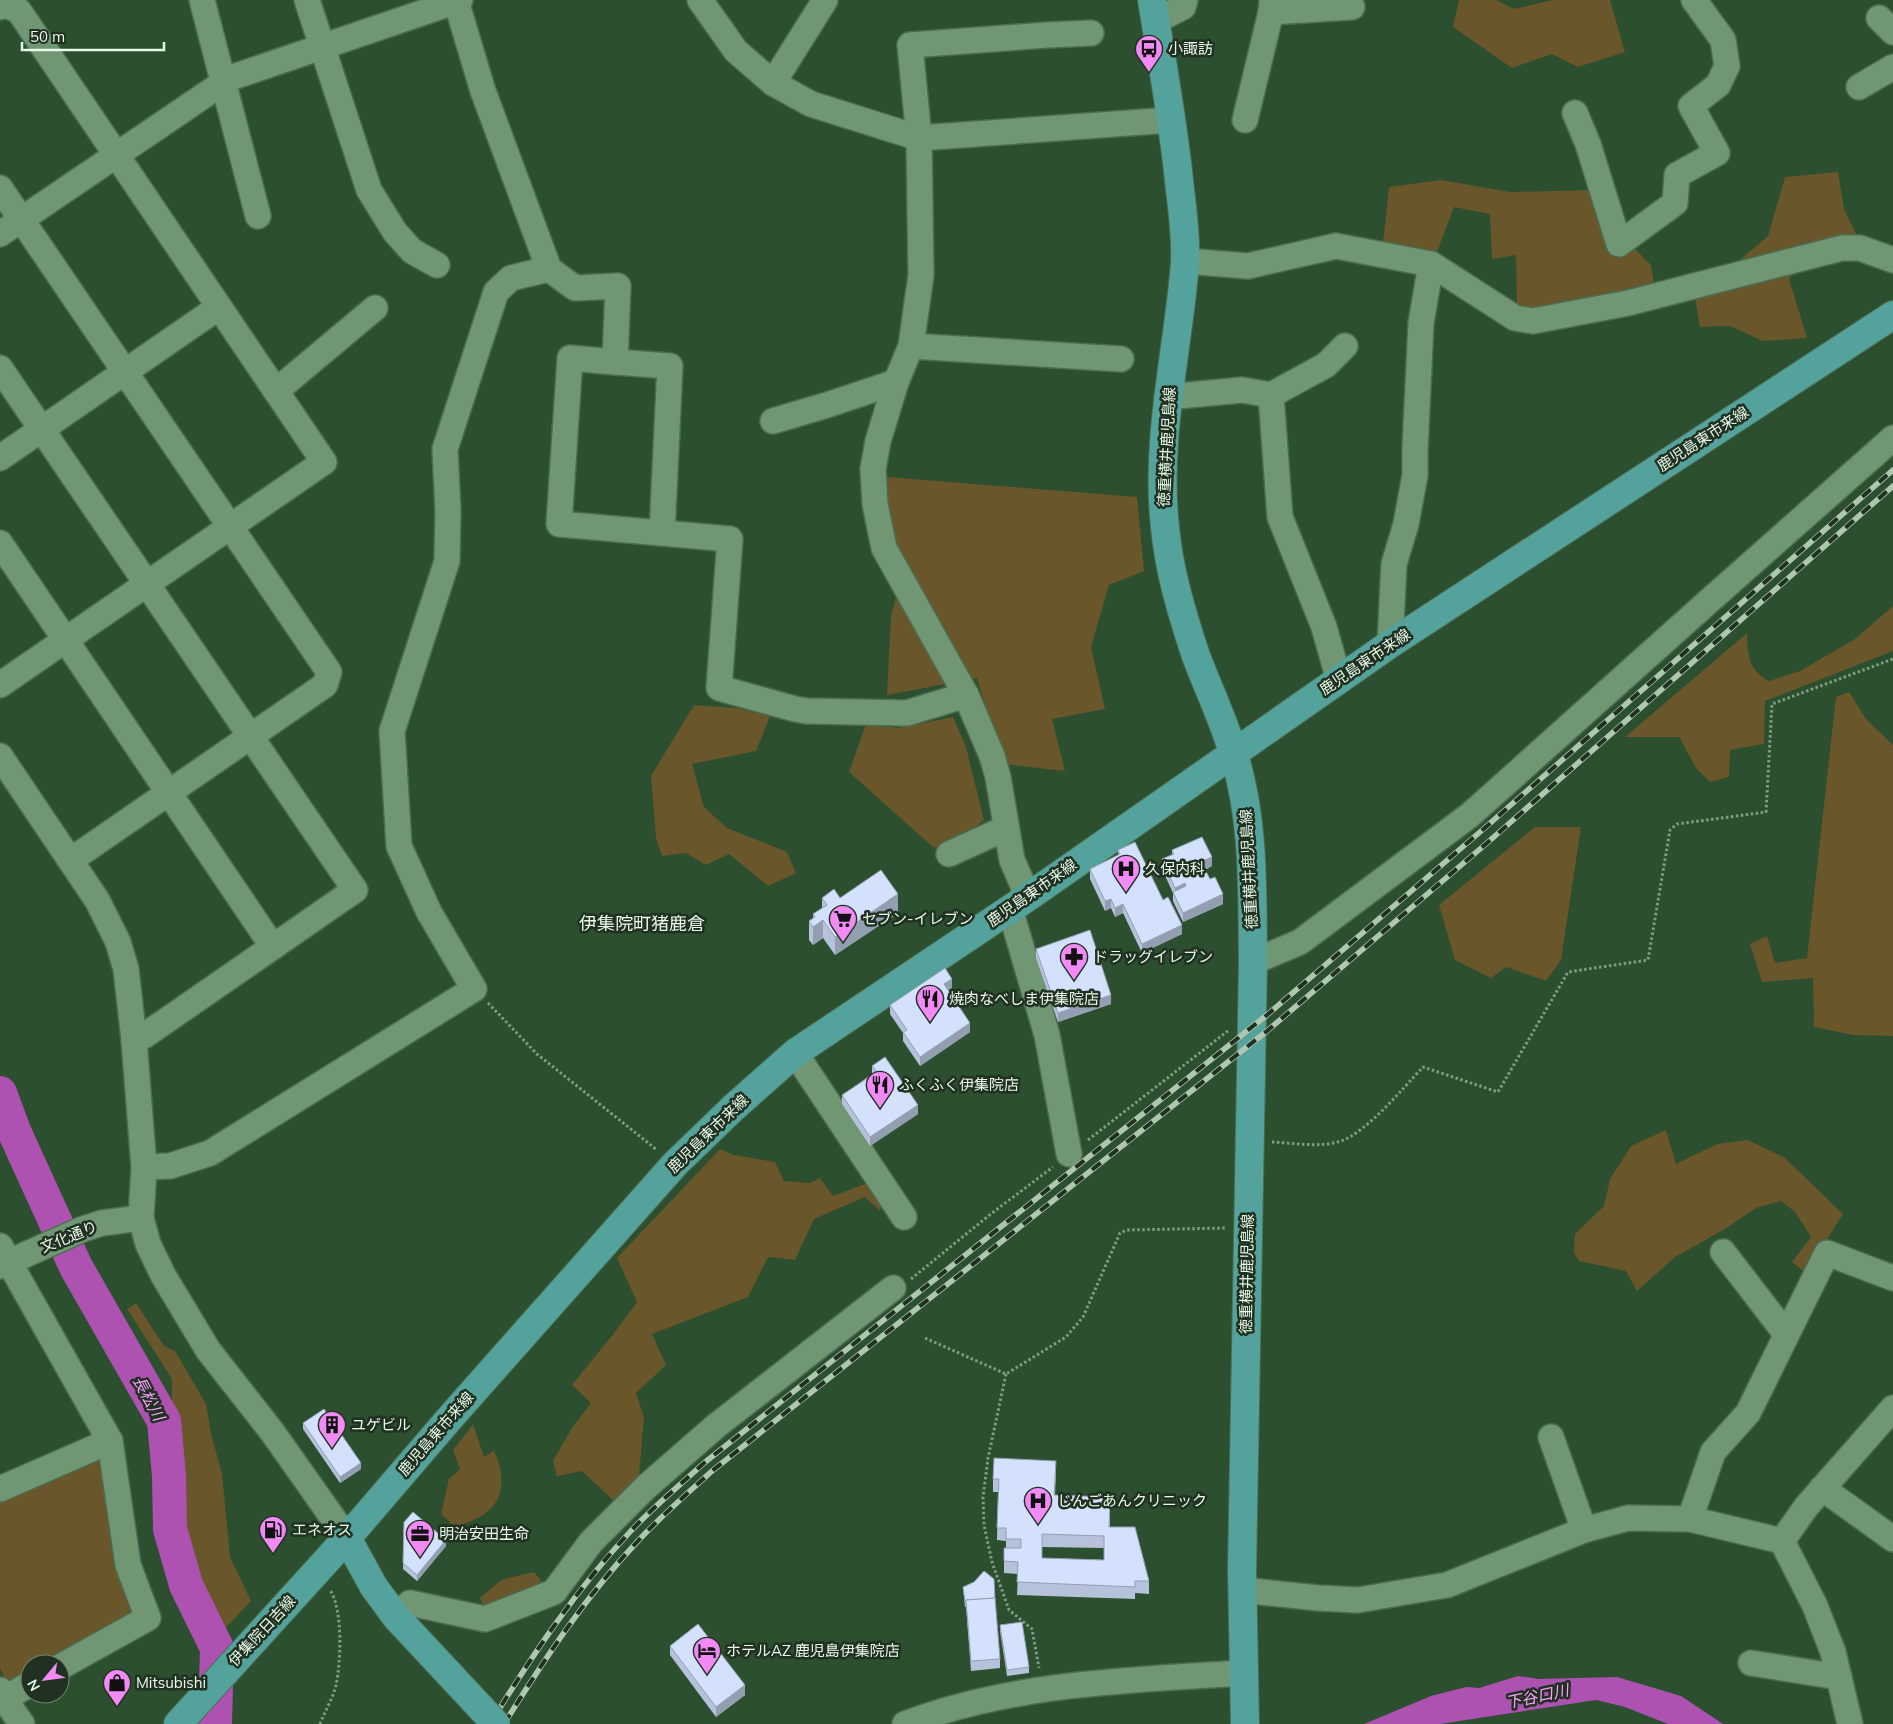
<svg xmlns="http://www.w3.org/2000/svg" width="1893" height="1724" font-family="Mulish,'Noto Sans JP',sans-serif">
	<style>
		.green { fill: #69562a }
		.water { fill: #ae52b2 }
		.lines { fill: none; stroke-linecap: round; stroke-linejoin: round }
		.river { stroke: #ae52b2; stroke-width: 34 }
		.minor-casing { stroke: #4c6c50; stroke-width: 28 }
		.major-casing { stroke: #4c6c50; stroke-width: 30 }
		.path { stroke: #809d83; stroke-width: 3; stroke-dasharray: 2.5 2.5; stroke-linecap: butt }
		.minor { stroke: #709673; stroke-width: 25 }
		.major { stroke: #54a29c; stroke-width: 28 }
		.rail-casing { stroke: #afc7b1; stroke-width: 5.5 }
		.rail { stroke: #203021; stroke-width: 4; stroke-dasharray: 11; stroke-linecap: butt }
		.major-bridge-casing { stroke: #4c6c50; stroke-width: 30; stroke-linecap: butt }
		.major-bridge { stroke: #54a29c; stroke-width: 28 }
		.wall { fill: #b6c2da; fill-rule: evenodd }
		.shaded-wall { fill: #949eb1 }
		.building { fill: #d4e1fd; stroke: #949eb1; fill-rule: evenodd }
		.labels { text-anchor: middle; stroke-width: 5; stroke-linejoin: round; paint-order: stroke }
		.poi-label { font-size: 15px; fill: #e7fbe8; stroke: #203021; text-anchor: start }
		.street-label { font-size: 15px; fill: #e7fbe8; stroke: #203021 }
		.water-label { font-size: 16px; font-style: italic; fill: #fca0fe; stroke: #203021 }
		.quarter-label { font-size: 18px; fill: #e7fbe8; stroke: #203021 }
	</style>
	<rect width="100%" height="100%" fill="#2b4f2f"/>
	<g class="green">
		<path d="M1459 0H1496L1514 9 1552 0H1610L1625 52 1578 67 1552 54 1512 68 1453 27Z"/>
		<path d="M1838 172 1844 209 1858 238 1824 240 1789 279 1807 338 1763 341 1730 326 1700 327 1695 298 1768 236 1785 177Z"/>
		<path d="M1441 180 1510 192 1592 190 1632 246 1651 265 1655 288 1537 314 1517 307 1516 255 1492 259 1490 214 1454 207 1437 252 1383 244 1389 187Z"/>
		<path d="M887 477 1137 497 1144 571 1109 585 1091 647 1105 709 1052 719 1065 771 1002 764 977 678 887 695 891 616 896 597 882 505Z"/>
		<path d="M1893 606V651L1765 701 1764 744 1730 750 1729 777 1710 782 1696 768 1679 737H1625L1747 633C1748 656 1748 669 1769 681L1800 671 1855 639Z"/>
		<path d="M1849 692 1866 719 1893 745V1036L1853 1035 1814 1027 1813 978 1762 982 1750 944 1767 936 1775 963 1807 958 1836 697Z"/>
		<path d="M694 705 736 708 770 716 756 751 692 764 704 807 727 828 787 852 796 873 768 886 729 854 706 865 686 853 662 856 656 838 651 776Z"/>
		<path d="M953 717 966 747 984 820 965 836 934 848 849 772 866 724 898 728Z"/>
		<path d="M1535 827H1581L1561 960 1546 981 1506 967 1491 978 1455 960 1439 905Z"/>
		<path d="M1666 1130 1676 1164 1717 1144 1748 1140 1785 1158 1843 1214 1806 1273 1792 1262 1811 1237 1795 1212 1781 1201 1756 1208 1725 1229 1675 1257 1637 1291 1626 1271 1579 1261 1574 1253 1575 1234 1604 1206 1610 1179 1631 1146Z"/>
		<path d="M720 1149 734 1155 775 1162 784 1181 810 1183 820 1178 833 1196 870 1182 885 1199 880 1211 865 1197 814 1219 795 1260 768 1257 748 1297 652 1334 666 1365 636 1393 644 1417 639 1475 616 1503 582 1471 557 1476 553 1461 572 1428 591 1403 572 1385 614 1333 637 1302 617 1258Z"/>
		<path d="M136 1303 164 1346 175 1351 206 1404 212 1438 222 1473 230 1557 251 1601 220 1634 195 1571 182 1512 172 1413V1379L127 1309Z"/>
		<path d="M473 1424 484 1457 494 1451C504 1471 506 1497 487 1512 479 1519 465 1523 456 1528L441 1514 449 1479 460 1469 453 1450Z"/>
		<path d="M98 1456 104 1461 137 1609 50 1664H30V1675L15 1683 6 1680 0 1668V1500Z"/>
		<path d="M534 1572 541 1581 539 1590 486 1611 480 1598 501 1580Z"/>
	</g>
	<path class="water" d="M1518 1676 1539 1679 1617 1677 1681 1696 1723 1724H1668L1625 1707 1596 1700 1440 1724H1364L1431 1696 1466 1687 1479 1688Z"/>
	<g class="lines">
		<path class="river" d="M0 1093 14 1131 76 1267 164 1421 169 1476 170 1529 186 1585 217 1648 215 1724"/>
		<defs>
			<g id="minor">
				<path d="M202 0 258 216"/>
				<path d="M307 0 369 190 395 232 412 251 437 265"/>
				<path d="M700 0 736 51 773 83 811 104 919 138 1171 120"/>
				<path d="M456 1 483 91 549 269 575 288 618 286 615 362 670 366 662 533"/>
				<path d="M0 7 4 4 19 11 324 462 0 685"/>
				<path d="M1271 12 1352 7"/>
				<path d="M1879 18 1893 32"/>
				<path d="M1155 21 1183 7 1185 0"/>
				<path d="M773 83 825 0"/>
				<path d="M1859 87 1893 67"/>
				<path d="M1575 113 1588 144 1619 244 1675 203 1677 175 1717 153 1691 106 1718 85 1727 66 1723 40 1694 0"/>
				<path d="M1245 120 1271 12 1272 0"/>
				<path d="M0 188 329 672 325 685 71 860"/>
				<path d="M0 234 230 78 460 0"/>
				<path d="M1185 261 1248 266 1336 246 1431 264 1515 318 1533 321 1628 303 1842 248H1860L1893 260"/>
				<path d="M911 346 1121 359"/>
				<path d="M615 362 570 358 559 524 730 539 719 688 795 709 807 711 907 713 966 695"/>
				<path d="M0 368 355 890 144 1036 134 1040"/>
				<path d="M276 391 375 308"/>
				<path d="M1271 395 1326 365 1345 346"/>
				<path d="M1167 397 1242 390 1271 395 1280 517 1324 627 1339 680"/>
				<path d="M773 421 827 405 896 382"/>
				<path d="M0 458 219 307"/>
				<path d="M0 543 273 947"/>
				<path d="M1390 644 1394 564 1406 524 1415 475V449L1421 323 1431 264"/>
				<path d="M0 756 97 900 118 942 126 969 134 1040 144 1167 141 1218 148 1244 163 1275 208 1350 273 1433 347 1538"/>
				<path d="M949 854 1006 828"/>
				<path d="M1028 897 1012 860 998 777 992 756 966 695 884 548 875 504 873 469 878 441 896 382 911 346 921 275 919 138 910 45 1047 35 1091 33"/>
				<path d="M1010 909 1047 1035 1069 1154"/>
				<path d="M1253 962 1300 942 1470 815 1709 601 1893 438"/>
				<path d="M795 1053 904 1217"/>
				<path d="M144 1167 170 1166 210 1153 474 989 429 912 399 846 392 731 447 561 448 511 445 449 496 292 511 278 549 269"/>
				<path d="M0 1246 110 1441 128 1565 148 1618 60 1667"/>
				<path d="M1723 1252 1786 1334"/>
				<path d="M0 1266 83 1229 102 1223 141 1218"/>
				<path d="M1551 1437 1584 1530"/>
				<path d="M1822 1488 1893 1539"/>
				<path d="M0 1489 110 1441"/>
				<path d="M1690 1519 1713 1452 1748 1413 1827 1253 1893 1278"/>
				<path d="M1782 1541 1815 1606 1833 1652 1850 1724"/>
				<path d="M1782 1541 1806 1507 1893 1408"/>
				<path d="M1242 1590 1318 1598 1358 1600 1447 1585 1584 1530 1628 1518 1690 1519 1782 1541"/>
				<path d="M396 1617 410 1603 485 1619 554 1592 591 1542 646 1487 716 1426 893 1288"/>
				<path d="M1751 1663 1839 1677"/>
				<path d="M0 1690 4 1699 22 1724"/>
				<path d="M0 1701 30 1684"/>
				<path d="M905 1724C1011 1683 1131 1680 1244 1673"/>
			</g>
			<g id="major">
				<path d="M1152 0C1162 63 1174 126 1180 190 1183 213 1186 239 1185 263 1178 351 1155 439 1165 527 1169 571 1182 614 1196 656 1208 688 1223 719 1233 752 1255 820 1252 892 1253 962L1242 1570 1245 1724"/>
				<path d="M347 1538 374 1587 396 1617 481 1708"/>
				<path d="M178 1724 347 1538 449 1419 675 1164 733 1108 795 1053 1028 897 1390 644 1893 315"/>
			</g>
		</defs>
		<use href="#minor" class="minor-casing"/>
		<use href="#major" class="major-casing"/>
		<g class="path">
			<path d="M488 1003 537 1054 657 1150"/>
			<path d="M1088 1140 1229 1030"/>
			<path d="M1272 1142C1294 1143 1320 1148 1341 1141 1367 1132 1403 1088 1423 1067L1498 1092 1568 972 1648 960 1670 830 1677 824 1766 812 1772 704 1893 659"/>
			<path d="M911 1279 992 1213 1053 1167"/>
			<path d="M925 1338 1006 1374 1066 1337 1083 1317 1120 1233 1127 1230 1227 1228"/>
			<path d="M1006 1374 988 1458 983 1497 984 1525 992 1562 1009 1610 1032 1629 1039 1668"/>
			<path d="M320 1724C325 1711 333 1698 336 1685 341 1662 343 1609 330 1590"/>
		</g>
		<use href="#minor" class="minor"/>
		<use href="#major" class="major"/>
		<defs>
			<g id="rail">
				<path d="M490 1724C531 1657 575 1591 629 1533 652 1508 679 1486 704 1463L1267 1015 1480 832 1893 470"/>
				<path d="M504 1724C544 1660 585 1597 637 1542 660 1517 687 1494 712 1471L1267 1031 1487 843 1893 486"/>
			</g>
		</defs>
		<use href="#rail" class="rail-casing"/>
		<use href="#rail" class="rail"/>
		<defs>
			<path id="major-bridge" d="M481 1708 496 1724"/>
		</defs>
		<use href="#major-bridge" class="major-bridge-casing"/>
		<use href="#major-bridge" class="major-bridge"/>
	</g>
	<g class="wall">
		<path d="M1118 850 1163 900 1182 934 1142 953 1123 913 1115 917 1111 908 1105 911 1090 879V869L1118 855Z"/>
		<path d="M1172 850 1212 866 1205 870 1223 904 1183 922 1173 901V893L1162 869V859L1172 855Z"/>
		<path d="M822 898H840L898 913 835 955 823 938 813 945 809 940V921L813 918V914L822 908Z"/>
		<path d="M1036 949 1111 1004 1058 1022 1036 958Z"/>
		<path d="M952 988 948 991 970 1032 920 1066 903 1041V1033L890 1014V1005Z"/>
		<path d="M872 1066 918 1114 870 1146 842 1104V1095L872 1074Z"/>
		<path d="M303 1423 361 1469 340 1483 303 1429Z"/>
		<path d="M1056 1473 1055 1495 1110 1510V1527L1149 1581V1594L1135 1593V1599L1017 1595 1018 1574 1004 1573V1548H1006V1541L997 1540 998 1492H993V1479ZM1042 1547 1104 1548V1560L1042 1558Z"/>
		<path d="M404 1522 446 1546 417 1581 403 1569Z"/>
		<path d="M963 1587 1000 1659V1668L971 1671 966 1607H965Z"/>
		<path d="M1000 1625 1029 1667V1673L1007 1676 1000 1631Z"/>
		<path d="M670 1646 745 1695 716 1717 670 1655Z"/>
	</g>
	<g class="shaded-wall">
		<path d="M1212 857V866L1201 871V862Z"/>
		<path d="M1185 883V893L1175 897V888Z"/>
		<path d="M898 894V913L835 955V937Z"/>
		<path d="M1223 894V904L1183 922V913Z"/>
		<path d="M1111 899V908L1105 911V901Z"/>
		<path d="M1123 904V913L1115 917V908Z"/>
		<path d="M823 920V938L813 945V927Z"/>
		<path d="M1182 925V934L1142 953V944Z"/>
		<path d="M952 979V988L944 994V984Z"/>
		<path d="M1111 995V1004L1058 1022V1013Z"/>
		<path d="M970 1023V1032L920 1066V1057Z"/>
		<path d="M918 1105V1114L870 1146V1137Z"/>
		<path d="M361 1463V1469L340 1483V1477Z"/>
		<path d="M446 1540V1546L417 1581V1575Z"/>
		<path d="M745 1685V1695L716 1717V1707Z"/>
	</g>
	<g class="building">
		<path d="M1202 837 1212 857 1201 862 1210 879 1215 877 1223 894 1183 913 1173 892 1186 886 1185 883 1175 888 1162 859 1174 854 1172 850Z"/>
		<path d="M1135 842 1163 900 1168 897 1182 925 1142 944 1123 904 1115 908 1111 899 1105 901 1090 869 1120 854 1118 850Z"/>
		<path d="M881 870 898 894 835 937 823 920 813 927 809 921 815 917 813 914 827 905 822 898 834 889 840 898Z"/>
		<path d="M1090 930 1111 995 1058 1013 1036 949Z"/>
		<path d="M945 968 952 979 944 984 970 1023 920 1057 903 1032 907 1030 890 1005Z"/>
		<path d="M885 1057 918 1105 870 1137 842 1095 877 1072 872 1066Z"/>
		<path d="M324 1409 361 1463 340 1477 303 1423Z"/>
		<path d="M994 1458 1056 1461 1054 1495 1110 1497 1109 1527H1135L1149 1581H1135V1587L1017 1582 1018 1562 1004 1561V1548H1021V1539H1006V1528H997L999 1479H993ZM1042 1534 1104 1536V1560L1042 1558Z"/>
		<path d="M413 1512 446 1540 417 1575 403 1563 404 1522Z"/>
		<path d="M984 1571 994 1579 995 1599V1598L966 1600V1601H965L963 1587 974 1582Z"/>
		<path d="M995 1598 1000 1659 971 1661 966 1600Z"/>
		<path d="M1022 1622 1029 1667 1007 1670 1000 1625Z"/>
		<path d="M698 1624 745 1685 716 1707 670 1646Z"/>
	</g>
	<defs>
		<symbol id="bus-pin" viewBox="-11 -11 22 30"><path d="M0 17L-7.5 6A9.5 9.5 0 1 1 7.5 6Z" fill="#f18af4" stroke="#203021"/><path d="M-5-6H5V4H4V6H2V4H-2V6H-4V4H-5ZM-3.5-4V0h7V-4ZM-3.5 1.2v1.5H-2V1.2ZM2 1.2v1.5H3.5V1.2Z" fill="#111"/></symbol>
		<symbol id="hospital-pin" viewBox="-11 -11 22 30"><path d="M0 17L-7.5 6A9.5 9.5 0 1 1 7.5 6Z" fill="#f18af4" stroke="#203021"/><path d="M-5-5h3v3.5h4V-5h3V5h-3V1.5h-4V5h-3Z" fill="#111"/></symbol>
		<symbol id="supermarket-pin" viewBox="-11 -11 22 30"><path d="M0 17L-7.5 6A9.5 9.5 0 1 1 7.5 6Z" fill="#f18af4" stroke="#203021"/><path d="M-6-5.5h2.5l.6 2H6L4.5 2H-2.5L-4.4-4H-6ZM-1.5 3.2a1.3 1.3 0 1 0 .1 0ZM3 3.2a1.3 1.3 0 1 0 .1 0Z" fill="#111"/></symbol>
		<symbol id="pharmacy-pin" viewBox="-11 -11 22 30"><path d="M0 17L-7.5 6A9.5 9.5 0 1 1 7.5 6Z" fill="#f18af4" stroke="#203021"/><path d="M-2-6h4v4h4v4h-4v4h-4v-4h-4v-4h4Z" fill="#111"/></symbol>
		<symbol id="restaurant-pin" viewBox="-11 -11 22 30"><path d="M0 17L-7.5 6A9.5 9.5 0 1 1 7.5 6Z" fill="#f18af4" stroke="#203021"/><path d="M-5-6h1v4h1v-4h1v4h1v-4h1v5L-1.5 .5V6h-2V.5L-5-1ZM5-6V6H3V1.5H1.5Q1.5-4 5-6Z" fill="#111"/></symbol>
		<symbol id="building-pin" viewBox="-11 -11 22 30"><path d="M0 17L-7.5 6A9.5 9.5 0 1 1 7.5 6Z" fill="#f18af4" stroke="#203021"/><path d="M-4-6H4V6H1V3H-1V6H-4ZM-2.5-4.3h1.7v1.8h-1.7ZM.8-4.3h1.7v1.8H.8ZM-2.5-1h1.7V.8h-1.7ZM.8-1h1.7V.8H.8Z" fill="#111"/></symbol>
		<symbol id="fuel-pin" viewBox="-11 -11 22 30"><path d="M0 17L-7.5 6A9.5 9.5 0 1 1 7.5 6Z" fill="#f18af4" stroke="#203021"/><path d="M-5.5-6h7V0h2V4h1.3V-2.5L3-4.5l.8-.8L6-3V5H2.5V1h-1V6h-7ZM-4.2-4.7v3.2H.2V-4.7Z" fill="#111"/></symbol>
		<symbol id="office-pin" viewBox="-11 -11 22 30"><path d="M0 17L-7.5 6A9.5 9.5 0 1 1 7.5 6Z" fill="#f18af4" stroke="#203021"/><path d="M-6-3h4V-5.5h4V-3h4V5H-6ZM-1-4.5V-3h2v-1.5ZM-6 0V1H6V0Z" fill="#111"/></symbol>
		<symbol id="hotel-pin" viewBox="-11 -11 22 30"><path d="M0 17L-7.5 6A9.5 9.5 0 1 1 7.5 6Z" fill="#f18af4" stroke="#203021"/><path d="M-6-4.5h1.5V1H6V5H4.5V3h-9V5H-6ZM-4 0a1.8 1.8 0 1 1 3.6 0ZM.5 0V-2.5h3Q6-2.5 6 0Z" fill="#111"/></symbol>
		<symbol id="shop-pin" viewBox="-11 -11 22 30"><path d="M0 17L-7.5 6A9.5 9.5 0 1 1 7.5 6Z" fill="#f18af4" stroke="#203021"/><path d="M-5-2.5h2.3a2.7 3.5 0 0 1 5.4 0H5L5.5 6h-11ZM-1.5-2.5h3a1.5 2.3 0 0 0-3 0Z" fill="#111"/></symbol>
	</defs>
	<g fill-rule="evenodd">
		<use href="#bus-pin" x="1133" y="33" width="32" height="43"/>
		<use href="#hospital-pin" x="1110" y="853" width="32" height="43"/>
		<use href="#supermarket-pin" x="827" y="903" width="32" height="43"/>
		<use href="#pharmacy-pin" x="1058" y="941" width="32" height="43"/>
		<use href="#restaurant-pin" x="914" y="983" width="32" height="43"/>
		<use href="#restaurant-pin" x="864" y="1069" width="32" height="43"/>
		<use href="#building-pin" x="316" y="1409" width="32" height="43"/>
		<use href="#hospital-pin" x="1022" y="1485" width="32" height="43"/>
		<use href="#fuel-pin" x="257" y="1514" width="32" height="43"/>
		<use href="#office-pin" x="404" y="1518" width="32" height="43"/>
		<use href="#hotel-pin" x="691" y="1635" width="32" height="43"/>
		<use href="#shop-pin" x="101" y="1667" width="32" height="43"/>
	</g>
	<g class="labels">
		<g class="poi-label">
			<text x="1168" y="54">小諏訪</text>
			<text x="1145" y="874">久保内科</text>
			<text x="862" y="924">セブン-イレブン</text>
			<text x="1093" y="962">ドラッグイレブン</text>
			<text x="949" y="1004">焼肉なべしま伊集院店</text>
			<text x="899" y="1090">ふくふく伊集院店</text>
			<text x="351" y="1430">ユゲビル</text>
			<text x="1057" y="1506">じんごあんクリニック</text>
			<text x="292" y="1535">エネオス</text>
			<text x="439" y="1539">明治安田生命</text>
			<text x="726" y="1656">ホテルAZ 鹿児島伊集院店</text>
			<text x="136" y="1688">Mitsubishi</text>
		</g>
		<g class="street-label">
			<text transform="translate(1703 439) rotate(-33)" y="5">鹿児島東市来線</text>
			<text transform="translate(1167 447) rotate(-87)" y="5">徳重横井鹿児島線</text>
			<text transform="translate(1365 662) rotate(-34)" y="5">鹿児島東市来線</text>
			<text transform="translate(1249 869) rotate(-93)" y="5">徳重横井鹿児島線</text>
			<text transform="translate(1032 893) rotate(-35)" y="5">鹿児島東市来線</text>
			<text transform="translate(708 1134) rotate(-44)" y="5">鹿児島東市来線</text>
			<text transform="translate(69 1237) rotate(-22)" y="5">文化通り</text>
			<text transform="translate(1247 1274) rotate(-89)" y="5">徳重横井鹿児島線</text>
			<text transform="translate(436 1434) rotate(-49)" y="5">鹿児島東市来線</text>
			<text transform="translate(262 1631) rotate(-47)" y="5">伊集院日吉線</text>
		</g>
		<g class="water-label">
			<text transform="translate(149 1398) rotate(62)" y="6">長松川</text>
			<text transform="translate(1537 1696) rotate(-12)" y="6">下谷口川</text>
		</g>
		<g class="quarter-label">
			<text x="642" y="930">伊集院町猪鹿倉</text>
		</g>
	</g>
	<g transform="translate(45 1679) rotate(241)"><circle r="24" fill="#203021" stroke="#708171"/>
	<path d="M0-4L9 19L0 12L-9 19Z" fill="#f18af4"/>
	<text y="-8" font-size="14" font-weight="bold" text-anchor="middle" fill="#e7fbe8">N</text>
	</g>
	<path d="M22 42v8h142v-8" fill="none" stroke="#e7fbe8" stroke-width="2.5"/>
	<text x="30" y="42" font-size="15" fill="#e7fbe8" stroke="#203021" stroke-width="4" paint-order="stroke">50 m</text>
</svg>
